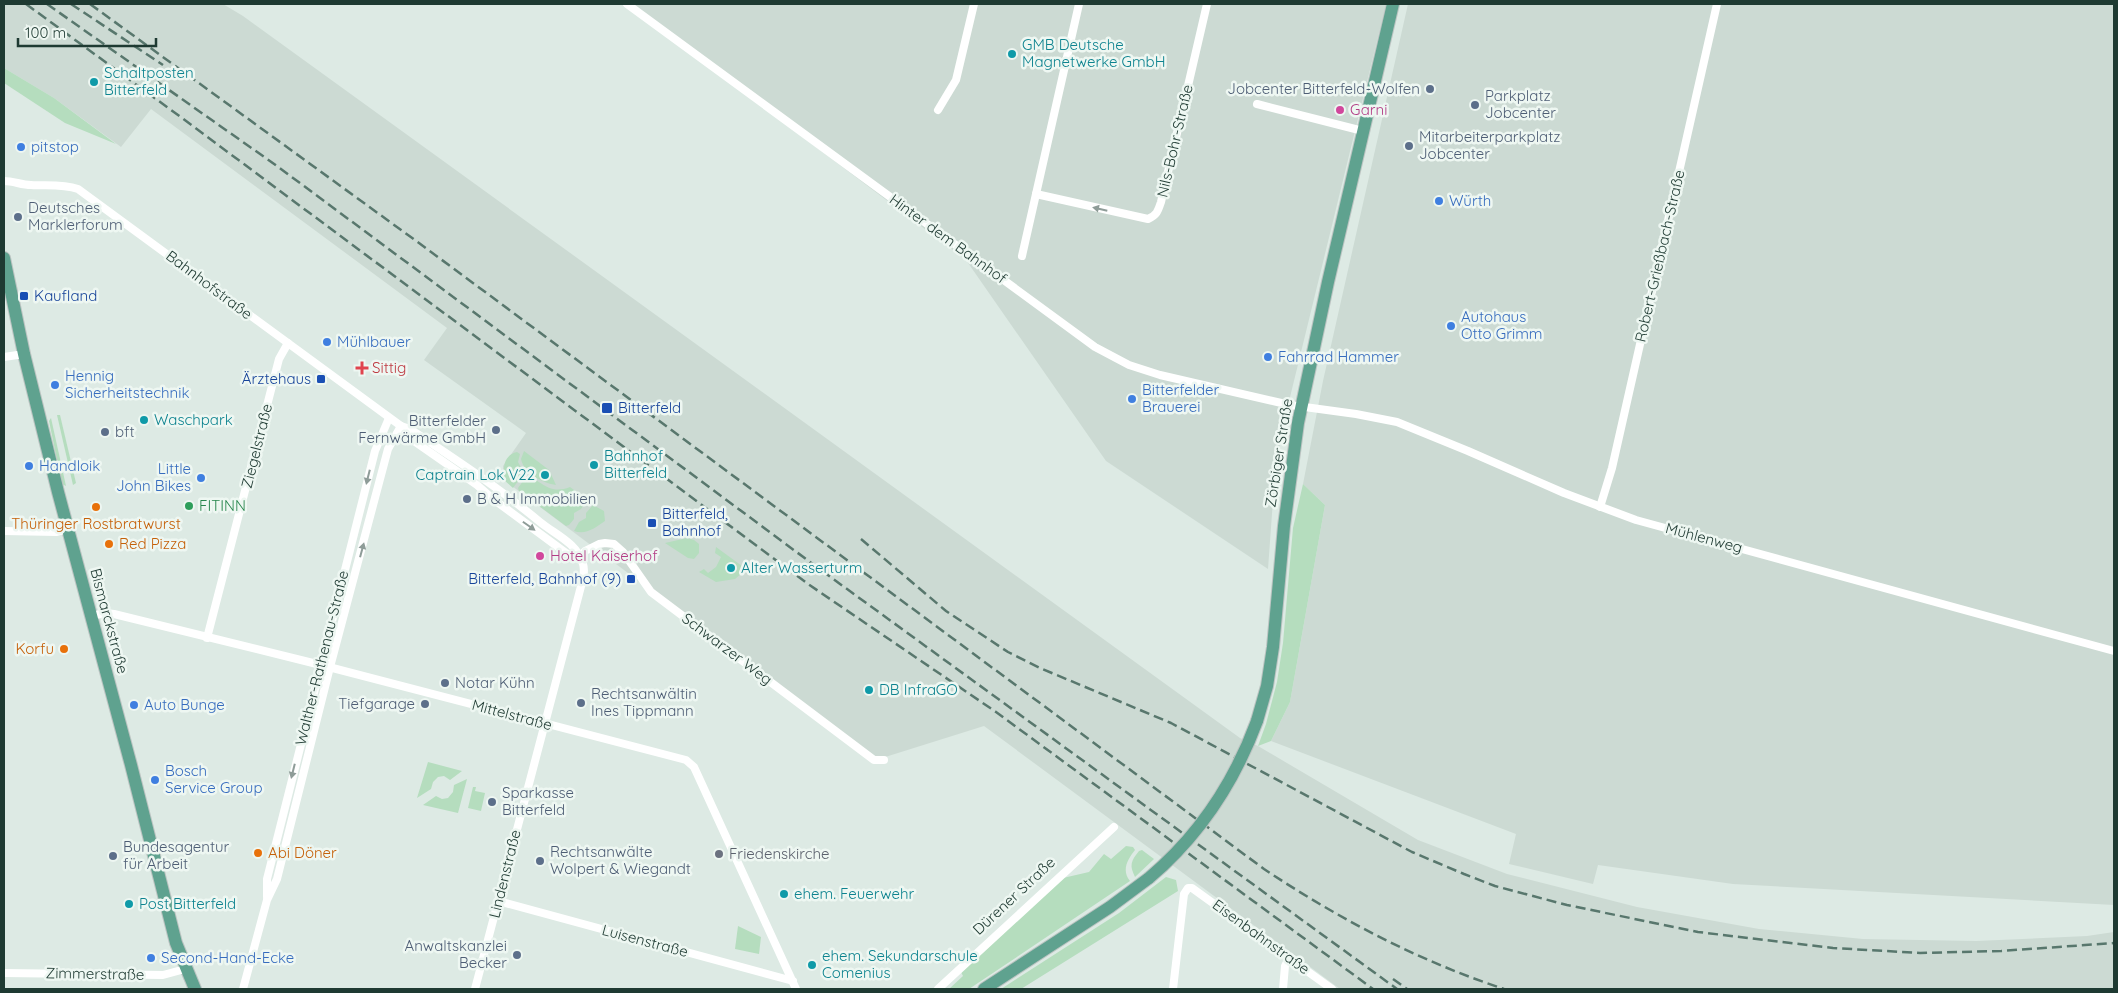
<svg xmlns="http://www.w3.org/2000/svg" width="2118" height="993" font-family="Quicksand,sans-serif">
	<style>
		.built { fill: #ccdad3 }
		.green { fill: #b5ddbe }
		.lines { fill: none; stroke-linecap: round; stroke-linejoin: round }
		.primary-casing { stroke: #bcc4c2; stroke-width: 14 }
		.street { stroke: #fff; stroke-width: 8 }
		.primary { stroke: #5fa28f; stroke-width: 12 }
		.rail { stroke: #58776d; stroke-width: 2.5; stroke-dasharray: 10 5; stroke-linecap: butt }
		.primary-bridge-casing { stroke: #bcc4c2; stroke-width: 14; stroke-linecap: butt }
		.primary-bridge { stroke: #5fa28f; stroke-width: 12 }
		.oneway { fill: #8e9c98 }
		.culture-dot { fill: #0f9aa8; stroke: #eef7f2; stroke-width: 2 }
		.service-dot { fill: #5c6f8a; stroke: #eef7f2; stroke-width: 2 }
		.hotel-dot { fill: #d1479c; stroke: #eef7f2; stroke-width: 2 }
		.shop-dot { fill: #3f7fe0; stroke: #eef7f2; stroke-width: 2 }
		.transit-dot { fill: #1a4fb4; stroke: #eef7f2; stroke-width: 2 }
		.health-dot { fill: #e0444e; stroke: #eef7f2; stroke-width: 2 }
		.leisure-dot { fill: #2e9e5b; stroke: #eef7f2; stroke-width: 2 }
		.food-dot { fill: #e8710a; stroke: #eef7f2; stroke-width: 2 }
		.worship-dot { fill: #6b7280; stroke: #eef7f2; stroke-width: 2 }
		.labels { text-anchor: middle; stroke-width: 5; stroke-linejoin: round; paint-order: stroke }
		.culture-label { font-size: 15px; fill: #0d838f; stroke: #eef7f2; text-anchor: start }
		.service-label { font-size: 15px; fill: #4e5e75; stroke: #eef7f2; text-anchor: start }
		.hotel-label { font-size: 15px; fill: #b23c85; stroke: #eef7f2; text-anchor: start }
		.street-label { font-size: 15px; fill: #1e3a32; stroke: #eef7f2 }
		.shop-label { font-size: 15px; fill: #366cbe; stroke: #eef7f2; text-anchor: start }
		.transit-label { font-size: 15px; fill: #164399; stroke: #eef7f2; text-anchor: start }
		.health-label { font-size: 15px; fill: #be3a42; stroke: #eef7f2; text-anchor: start }
		.leisure-label { font-size: 15px; fill: #27864d; stroke: #eef7f2; text-anchor: start }
		.food-label { font-size: 15px; fill: #c56008; stroke: #eef7f2; text-anchor: start }
		.worship-label { font-size: 15px; fill: #5b616d; stroke: #eef7f2; text-anchor: start }
	</style>
	<rect width="100%" height="100%" fill="#ddeae4"/>
	<g class="built">
		<path d="M4 4H223L243 16 1240 738 1258 746 1418 840 1507 874 1637 907 1759 929 1863 939 1976 941 2087 936 2114 932V989H1340L984 726 882 758 872 756 504 480 503 466 526 433 424 360 447 328 151 109 121 147 54 98 4 68Z"/>
		<path d="M626 4H1386L1282 430 1274 486 1268 569 1106 461 966 260Z"/>
		<path d="M1408 4H2114V905L1733 884 1598 865 1593 884 1509 864 1516 834 1271 741 1290 702 1325 505 1303 484 1323 381Z"/>
	</g>
	<g class="green">
		<path d="M4 68 54 98 116 144 65 123 4 83Z"/>
		<path d="M57 415H60L76 483 73 485Z"/>
		<path d="M51 418 66 486 62 484 49 421Z"/>
		<path d="M524 451 549 470 556 485C543 483 524 474 521 459Z"/>
		<path d="M517 452 520 454 518 462 524 473 513 488 504 480C503 469 503 455 517 452Z"/>
		<path d="M526 477C541 478 547 496 570 487L582 496 585 503 581 509 574 513V519L569 525 566 526 519 491 518 488Z"/>
		<path d="M1303 484 1325 505 1290 702 1271 741 1258 746 1266 724 1277 682 1283 643 1293 528Z"/>
		<path d="M593 505 604 511 605 521C595 528 586 535 574 531L579 522 586 518V513Z"/>
		<path d="M687 538 694 540 699 544V553L694 559 688 558 665 543Z"/>
		<path d="M716 547 742 566V573L735 579 716 582 699 572 704 569 708 573 716 567 721 557 715 553Z"/>
		<path d="M428 762 462 771 450 780 444 776 438 777 433 782 431 789 417 798Z"/>
		<path d="M467 779 458 813 423 805 436 796 442 799 448 798 453 792 454 785Z"/>
		<path d="M473 787H476L475 791 485 793 481 811 468 808Z"/>
		<path d="M1126 846 1133 847 1135 850C1128 859 1121 870 1130 881L969 989H949L963 976 961 972 1063 878 1089 872 1104 854 1111 859Z"/>
		<path d="M1142 850 1154 859 1135 877C1129 865 1131 861 1139 851Z"/>
		<path d="M1166 877 1176 880 1178 891 1021 989H1001L1119 913Z"/>
		<path d="M738 926 761 937 759 954 735 949Z"/>
	</g>
	<g class="lines">
		<defs>
			<g id="primary">
				<path d="M4 258 24 354 58 492 131 765 176 943 195 989"/>
				<path d="M1257 721 1267 686 1273 647 1284 526 1298 423 1328 282 1393 4"/>
				<path d="M984 989 1110 907 1149 878"/>
			</g>
		</defs>
		<use href="#primary" class="primary-casing"/>
		<g class="street">
			<path d="M627 4 1095 347 1129 365 1160 375 1290 405 1356 414 1397 422 1468 451 1564 493 1636 520 2114 651"/>
			<path d="M1257 104 1363 131"/>
			<path d="M938 110 956 80 974 4"/>
			<path d="M4 181C14 181 21 185 31 185 47 186 63 184 78 189L401 426 410 429C455 459 499 488 540 522 556 535 577 543 583 564 586 573 581 585 579 594L475 989"/>
			<path d="M1036 194 1148 219C1157 215 1158 211 1161 202L1207 4"/>
			<path d="M1022 256 1079 4"/>
			<path d="M4 357 24 354"/>
			<path d="M401 426 411 439 477 485 493 499 566 553 579 557"/>
			<path d="M1600 507 1612 468 1717 4"/>
			<path d="M4 531 57 532 68 529"/>
			<path d="M579 557 585 551 599 544 605 543 614 544 623 552 651 592 874 760H884"/>
			<path d="M90 616 106 613 114 614 321 665 686 760 694 767 796 989"/>
			<path d="M207 638 279 359 288 343"/>
			<path d="M267 897V879L375 451 389 418"/>
			<path d="M498 901 793 981"/>
			<path d="M4 973 163 975 185 969"/>
			<path d="M243 989 267 900 277 879 330 667 388 449 401 426"/>
			<path d="M938 989 1114 827"/>
			<path d="M1173 989 1184 894 1188 888H1192L1332 989"/>
			<path d="M1283 989 1285 966 1289 958"/>
		</g>
		<use href="#primary" class="primary"/>
		<g class="rail">
			<path d="M26 4 182 118 808 584 996 712 1373 989"/>
			<path d="M47 4 277 166 814 565 1397 989"/>
			<path d="M71 4 163 65"/>
			<path d="M90 4 419 243 1264 869C1339 919 1419 961 1504 989"/>
			<path d="M861 539 946 611 1008 652 1040 668 1171 723 1412 852 1464 874 1495 886 1567 905 1698 932 1833 948 1920 953 2001 951 2114 943"/>
			<path d="M1393 979 1407 989"/>
		</g>
		<defs>
			<path id="primary-bridge" d="M1149 878C1200 835 1234 783 1257 721"/>
		</defs>
		<use href="#primary-bridge" class="primary-bridge-casing"/>
		<use href="#primary-bridge" class="primary-bridge"/>
	</g>
	<defs><path id="oneway-solid" d="M-6-.8H1V-3.2L6.5 0L1 3.2V.8H-6Z" transform="scale(1.25)"/></defs>
	<g class="oneway">
		<use href="#oneway-solid" transform="translate(1100 209) rotate(-167)"/>
		<use href="#oneway-solid" transform="translate(368 477) rotate(104)"/>
		<use href="#oneway-solid" transform="translate(529 526) rotate(35)"/>
		<use href="#oneway-solid" transform="translate(362 550) rotate(-75)"/>
		<use href="#oneway-solid" transform="translate(293 771) rotate(104)"/>
	</g>
	<g class="culture-dot">
		<circle cx="1012" cy="54" r="5"/>
		<circle cx="94" cy="82" r="5"/>
		<circle cx="144" cy="420" r="5"/>
		<circle cx="594" cy="465" r="5"/>
		<circle cx="545" cy="475" r="5"/>
		<circle cx="731" cy="568" r="5"/>
		<circle cx="869" cy="690" r="5"/>
		<circle cx="784" cy="894" r="5"/>
		<circle cx="129" cy="904" r="5"/>
		<circle cx="812" cy="965" r="5"/>
	</g>
	<g class="service-dot">
		<circle cx="1430" cy="89" r="5"/>
		<circle cx="1475" cy="105" r="5"/>
		<circle cx="1409" cy="146" r="5"/>
		<circle cx="18" cy="217" r="5"/>
		<circle cx="496" cy="430" r="5"/>
		<circle cx="105" cy="432" r="5"/>
		<circle cx="467" cy="499" r="5"/>
		<circle cx="445" cy="683" r="5"/>
		<circle cx="581" cy="703" r="5"/>
		<circle cx="425" cy="704" r="5"/>
		<circle cx="492" cy="802" r="5"/>
		<circle cx="113" cy="856" r="5"/>
		<circle cx="540" cy="861" r="5"/>
		<circle cx="517" cy="955" r="5"/>
	</g>
	<g class="hotel-dot">
		<circle cx="1340" cy="110" r="5"/>
		<circle cx="540" cy="556" r="5"/>
	</g>
	<g class="shop-dot">
		<circle cx="21" cy="147" r="5"/>
		<circle cx="1439" cy="201" r="5"/>
		<circle cx="1451" cy="326" r="5"/>
		<circle cx="327" cy="342" r="5"/>
		<circle cx="1268" cy="357" r="5"/>
		<circle cx="55" cy="385" r="5"/>
		<circle cx="1132" cy="399" r="5"/>
		<circle cx="29" cy="466" r="5"/>
		<circle cx="201" cy="478" r="5"/>
		<circle cx="134" cy="705" r="5"/>
		<circle cx="155" cy="780" r="5"/>
		<circle cx="151" cy="958" r="5"/>
	</g>
	<g class="transit-dot">
		<rect x="19" y="291" width="10" height="10" rx="2.5"/>
		<rect x="316" y="374" width="10" height="10" rx="2.5"/>
		<rect x="601" y="402" width="12" height="12" rx="2.5"/>
		<rect x="647" y="518" width="10" height="10" rx="2.5"/>
		<rect x="626" y="574" width="10" height="10" rx="2.5"/>
	</g>
	<path class="health-dot" d="M359.5 360.5h5v5h5v5h-5v5h-5v-5h-5v-5h5z"/>
	<circle class="leisure-dot" cx="189" cy="506" r="5"/>
	<g class="food-dot">
		<circle cx="96" cy="507" r="5"/>
		<circle cx="109" cy="544" r="5"/>
		<circle cx="64" cy="649" r="5"/>
		<circle cx="258" cy="853" r="5"/>
	</g>
	<circle class="worship-dot" cx="719" cy="854" r="5"/>
	<g class="labels">
		<g class="culture-label">
			<text x="1022" y="50">GMB Deutsche<tspan x="1022" dy="17">Magnetwerke GmbH</tspan></text>
			<text x="104" y="78">Schaltposten<tspan x="104" dy="17">Bitterfeld</tspan></text>
			<text x="154" y="425">Waschpark</text>
			<text x="604" y="461">Bahnhof<tspan x="604" dy="17">Bitterfeld</tspan></text>
			<text x="535" y="480" text-anchor="end">Captrain Lok V22</text>
			<text x="741" y="573">Alter Wasserturm</text>
			<text x="879" y="695">DB InfraGO</text>
			<text x="794" y="899">ehem. Feuerwehr</text>
			<text x="139" y="909">Post Bitterfeld</text>
			<text x="822" y="961">ehem. Sekundarschule<tspan x="822" dy="17">Comenius</tspan></text>
		</g>
		<g class="service-label">
			<text x="1420" y="94" text-anchor="end">Jobcenter Bitterfeld-Wolfen</text>
			<text x="1485" y="101">Parkplatz<tspan x="1485" dy="17">Jobcenter</tspan></text>
			<text x="1419" y="142">Mitarbeiterparkplatz<tspan x="1419" dy="17">Jobcenter</tspan></text>
			<text x="28" y="213">Deutsches<tspan x="28" dy="17">Marklerforum</tspan></text>
			<text x="486" y="426" text-anchor="end">Bitterfelder<tspan x="486" dy="17">Fernwärme GmbH</tspan></text>
			<text x="115" y="437">bft</text>
			<text x="477" y="504">B &amp; H Immobilien</text>
			<text x="455" y="688">Notar Kühn</text>
			<text x="591" y="699">Rechtsanwältin<tspan x="591" dy="17">Ines Tippmann</tspan></text>
			<text x="415" y="709" text-anchor="end">Tiefgarage</text>
			<text x="502" y="798">Sparkasse<tspan x="502" dy="17">Bitterfeld</tspan></text>
			<text x="123" y="852">Bundesagentur<tspan x="123" dy="17">für Arbeit</tspan></text>
			<text x="550" y="857">Rechtsanwälte<tspan x="550" dy="17">Wolpert &amp; Wiegandt</tspan></text>
			<text x="507" y="951" text-anchor="end">Anwaltskanzlei<tspan x="507" dy="17">Becker</tspan></text>
		</g>
		<g class="hotel-label">
			<text x="1350" y="115">Garni</text>
			<text x="550" y="561">Hotel Kaiserhof</text>
		</g>
		<g class="street-label">
			<text transform="translate(1175 141) rotate(-77)" y="5">Nils-Bohr-Straße</text>
			<text transform="translate(948 239) rotate(36)" y="5">Hinter dem Bahnhof</text>
			<text transform="translate(1660 256) rotate(-77)" y="5">Robert-Grießbach-Straße</text>
			<text transform="translate(209 285) rotate(37)" y="5">Bahnhofstraße</text>
			<text transform="translate(257 446) rotate(-76)" y="5">Ziegelstraße</text>
			<text transform="translate(1279 453) rotate(-81)" y="5">Zörbiger Straße</text>
			<text transform="translate(1704 538) rotate(15)" y="5">Mühlenweg</text>
			<text transform="translate(109 621) rotate(75)" y="5">Bismarckstraße</text>
			<text transform="translate(727 649) rotate(37)" y="5">Schwarzer Weg</text>
			<text transform="translate(322 658) rotate(-76)" y="5">Walther-Rathenau-Straße</text>
			<text transform="translate(512 715) rotate(15)" y="5">Mittelstraße</text>
			<text transform="translate(505 874) rotate(-76)" y="5">Lindenstraße</text>
			<text transform="translate(1014 896) rotate(-43)" y="5">Dürener Straße</text>
			<text transform="translate(1261 937) rotate(36)" y="5">Eisenbahnstraße</text>
			<text transform="translate(645 941) rotate(15)" y="5">Luisenstraße</text>
			<text transform="translate(95 974) rotate(1)" y="5">Zimmerstraße</text>
		</g>
		<g class="shop-label">
			<text x="31" y="152">pitstop</text>
			<text x="1449" y="206">Würth</text>
			<text x="1461" y="322">Autohaus<tspan x="1461" dy="17">Otto Grimm</tspan></text>
			<text x="337" y="347">Mühlbauer</text>
			<text x="1278" y="362">Fahrrad Hammer</text>
			<text x="65" y="381">Hennig<tspan x="65" dy="17">Sicherheitstechnik</tspan></text>
			<text x="1142" y="395">Bitterfelder<tspan x="1142" dy="17">Brauerei</tspan></text>
			<text x="39" y="471">Handloik</text>
			<text x="191" y="474" text-anchor="end">Little<tspan x="191" dy="17">John Bikes</tspan></text>
			<text x="144" y="710">Auto Bunge</text>
			<text x="165" y="776">Bosch<tspan x="165" dy="17">Service Group</tspan></text>
			<text x="161" y="963">Second-Hand-Ecke</text>
		</g>
		<g class="transit-label">
			<text x="34" y="301">Kaufland</text>
			<text x="311" y="384" text-anchor="end">Ärztehaus</text>
			<text x="618" y="413">Bitterfeld</text>
			<text x="662" y="519">Bitterfeld,<tspan x="662" dy="17">Bahnhof</tspan></text>
			<text x="621" y="584" text-anchor="end">Bitterfeld, Bahnhof (9)</text>
		</g>
		<g class="health-label">
			<text x="372" y="373">Sittig</text>
		</g>
		<g class="leisure-label">
			<text x="199" y="511">FITINN</text>
		</g>
		<g class="food-label">
			<text x="96" y="529" text-anchor="middle">Thüringer Rostbratwurst</text>
			<text x="119" y="549">Red Pizza</text>
			<text x="54" y="654" text-anchor="end">Korfu</text>
			<text x="268" y="858">Abi Döner</text>
		</g>
		<g class="worship-label">
			<text x="729" y="859">Friedenskirche</text>
		</g>
	</g>
	<rect width="2118" height="993" fill="none" stroke="#1e3a32" stroke-width="10"/>
	<path d="M18 38v8h138v-8" fill="none" stroke="#1e3a32" stroke-width="2.5"/>
	<text x="25" y="38" font-size="15" fill="#1e3a32" stroke="#eef7f2" stroke-width="4" paint-order="stroke">100 m</text>
</svg>
